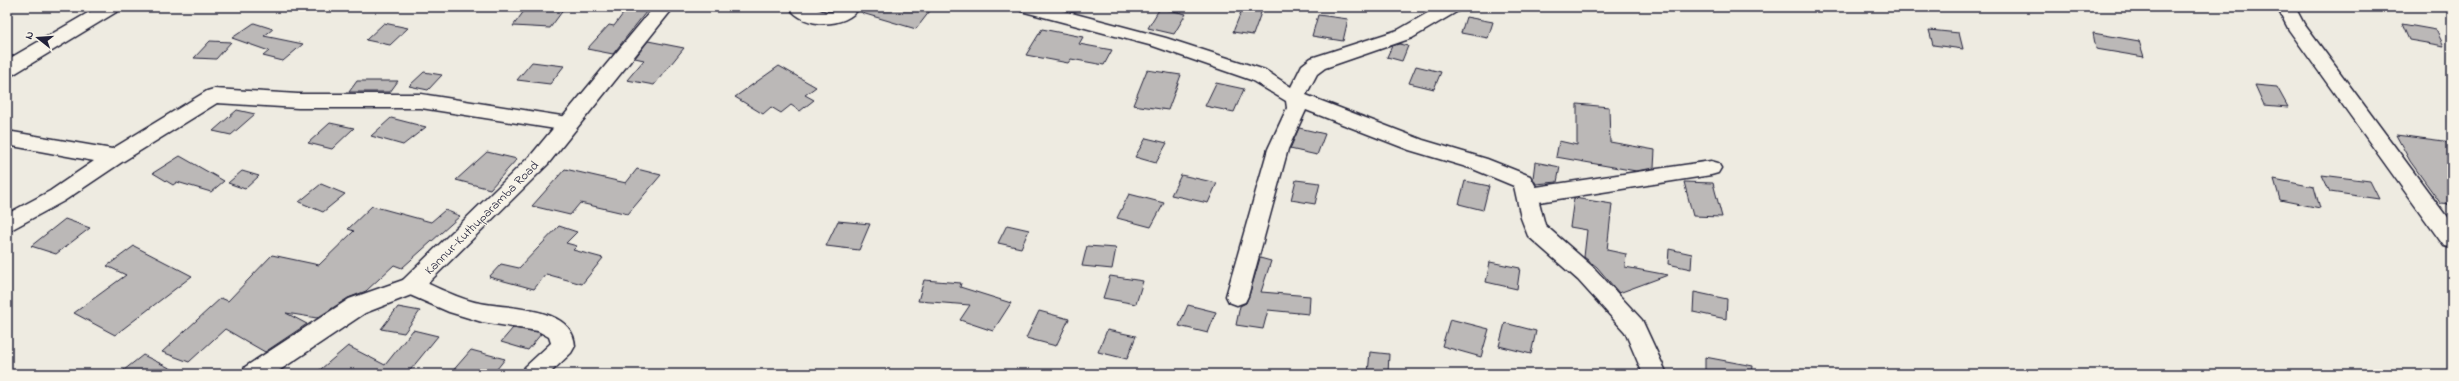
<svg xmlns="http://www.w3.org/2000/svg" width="2459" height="381" font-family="'Indie Flower',sans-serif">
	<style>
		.building { fill: #bbb8b7; stroke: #22223b }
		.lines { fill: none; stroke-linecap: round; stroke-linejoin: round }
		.minor-casing { stroke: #22223b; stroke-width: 3 }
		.major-casing { stroke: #22223b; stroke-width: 3 }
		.minor { fill: #f7f3e8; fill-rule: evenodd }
		.major { fill: #f7f3e8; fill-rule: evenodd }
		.labels { text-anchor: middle; stroke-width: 3; stroke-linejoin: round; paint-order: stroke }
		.street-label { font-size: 13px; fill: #22223b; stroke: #f7f3e8 }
	</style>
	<rect width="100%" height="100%" fill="#eeebe1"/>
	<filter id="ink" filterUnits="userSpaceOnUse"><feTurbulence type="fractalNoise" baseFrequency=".025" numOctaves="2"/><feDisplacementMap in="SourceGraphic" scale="8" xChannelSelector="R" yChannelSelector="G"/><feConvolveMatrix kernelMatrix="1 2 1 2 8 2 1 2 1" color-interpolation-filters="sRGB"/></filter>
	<g filter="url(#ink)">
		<g class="building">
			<path d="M527 7H538L564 9 550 28 513 26Z"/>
			<path d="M628 7H650L613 54 587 49 609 25 614 26Z"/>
			<path d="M863 7H933L916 29 862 13Z"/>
			<path d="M1243 7H1263L1253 35 1233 32Z"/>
			<path d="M1160 8 1186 14 1174 34 1148 28Z"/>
			<path d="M1318 15 1348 19 1343 41 1312 36Z"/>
			<path d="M1466 17 1493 22 1488 38 1461 33Z"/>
			<path d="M254 23 273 29 264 36 303 44 283 61 263 56 269 51 232 38Z"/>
			<path d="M384 23 408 28 390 45 366 40Z"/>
			<path d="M2402 24 2436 30 2444 46 2409 40Z"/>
			<path d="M1042 29 1083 37 1079 44 1112 50 1104 65 1071 59 1068 63 1026 55Z"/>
			<path d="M1929 30 1959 33 1963 49 1933 45Z"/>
			<path d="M2093 33 2139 41 2144 57 2096 49Z"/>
			<path d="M210 41 231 42 216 59 194 58Z"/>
			<path d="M648 41 684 48 654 85 627 80 644 60 635 58Z"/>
			<path d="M1399 44 1408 46 1402 61 1387 57 1392 46Z"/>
			<path d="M532 62 564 66 550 84 517 80Z"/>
			<path d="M779 66 816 87 805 95 814 100 800 111 791 105 781 113 771 107 763 114 735 97Z"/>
			<path d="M1416 66 1441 72 1434 89 1409 83Z"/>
			<path d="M1147 70 1181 75 1168 110 1133 105Z"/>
			<path d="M424 72 442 75 428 90 409 86Z"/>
			<path d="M357 81H398L390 92H349Z"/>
			<path d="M1216 83 1244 89 1234 112 1205 106Z"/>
			<path d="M2255 85 2277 87 2288 107 2264 105Z"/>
			<path d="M1577 104 1609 107 1610 142 1655 150 1654 168 1636 171 1556 157 1559 141 1577 145Z"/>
			<path d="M237 110 255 114 231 135 213 131Z"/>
			<path d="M391 118 426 127 403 145 371 136Z"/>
			<path d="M330 123 354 128 332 149 308 143Z"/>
			<path d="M1299 128 1325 134 1317 155 1290 149Z"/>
			<path d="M2396 135 2452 142V205L2441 204 2410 161Z"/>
			<path d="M1146 138 1167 143 1156 163 1135 157Z"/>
			<path d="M487 152 517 159 490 189 456 180Z"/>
			<path d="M180 156 224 181 211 192 177 182 173 185 153 173Z"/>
			<path d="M1535 162 1560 167 1557 182 1536 184 1533 178Z"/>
			<path d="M565 169 626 183 637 169 661 175 628 214 580 203 570 215 532 206Z"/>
			<path d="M242 171 259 176 245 189 228 183Z"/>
			<path d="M1181 175 1217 183 1208 203 1171 195Z"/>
			<path d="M2322 175 2370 181 2379 199 2330 192Z"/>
			<path d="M2274 179 2314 187 2320 208 2280 200Z"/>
			<path d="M1296 180 1320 183 1315 204 1291 200Z"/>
			<path d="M1465 181 1489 186 1483 210 1459 204Z"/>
			<path d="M1684 182 1713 183 1722 217 1693 216Z"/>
			<path d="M321 184 345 194 323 212 299 202Z"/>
			<path d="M1129 194 1164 203 1151 227 1117 218Z"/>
			<path d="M1574 198 1612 204 1607 250 1626 254 1625 267 1668 275 1619 293 1597 267 1584 257 1587 230 1570 227Z"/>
			<path d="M372 206 431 222 445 210 460 216 402 268 394 265 366 291 348 298 317 318 286 313 307 324 265 352 225 329 189 362 162 352 221 298 228 301 272 255 319 265 354 231 348 229Z"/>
			<path d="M65 219 90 228 56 254 31 246Z"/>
			<path d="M838 221 870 224 859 250 826 246Z"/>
			<path d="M1007 225 1029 230 1021 248 998 243Z"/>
			<path d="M559 226 577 232 566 243 577 246 573 250 603 258 582 284 546 274 534 289 489 277 501 264 519 268Z"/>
			<path d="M134 246 192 276 115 335 74 313 126 275 107 266Z"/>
			<path d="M1087 246 1116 248 1112 269 1082 266Z"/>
			<path d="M1669 249 1692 254 1691 269 1668 264Z"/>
			<path d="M1260 258 1271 261 1261 292 1310 296 1309 314 1268 310 1263 329 1236 325 1240 306 1246 303 1249 296Z"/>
			<path d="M1490 262 1520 268 1517 289 1486 282Z"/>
			<path d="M1110 276 1143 281 1136 304 1103 298Z"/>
			<path d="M924 280 961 283 960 287 1011 303 993 331 960 320 970 305 918 301Z"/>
			<path d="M1694 292 1727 299 1726 319 1693 312Z"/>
			<path d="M1188 305 1216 312 1208 333 1179 326Z"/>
			<path d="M398 307 420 311 404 333 381 329Z"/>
			<path d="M1039 311 1069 319 1056 346 1026 338Z"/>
			<path d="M1450 319 1489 329 1481 357 1442 346Z"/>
			<path d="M1505 323 1536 331 1531 354 1499 346Z"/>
			<path d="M513 328 538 332 541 334 528 350 501 342Z"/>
			<path d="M413 330 438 336 407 374H315L348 346 385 365Z"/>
			<path d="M1107 330 1136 336 1127 359 1098 352Z"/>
			<path d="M471 350 505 359 493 374H450Z"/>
			<path d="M1370 352 1389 354 1388 374 1368 373Z"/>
			<path d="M143 355 182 374H119Z"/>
			<path d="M1705 357 1753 366 1752 374H1705Z"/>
		</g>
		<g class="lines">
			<defs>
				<g id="minor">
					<path d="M98 7H121L118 11 14 74 7 75V60Z"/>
					<path d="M789 7H811L825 12H832L840 7H860C846 29 803 29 789 7Z"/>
					<path d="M1018 7H1049L1166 38 1265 70 1291 87 1302 65 1311 58 1398 30 1438 7H1461L1458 11 1412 38 1325 68 1317 74 1306 95 1423 140 1487 159 1530 176 1536 187 1711 161 1718 163 1721 168 1718 173 1711 175 1539 202 1545 225 1594 268 1642 320 1667 374H1643L1625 332 1578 280 1528 236 1521 218 1514 186 1473 169 1409 150 1306 110 1288 149 1248 296 1245 302 1237 305 1229 302 1226 296 1268 149 1287 108 1286 101 1251 80 1153 46 1021 11Z"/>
					<path d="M2277 7H2295L2304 24 2452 224V248L2444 246 2289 30Z"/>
					<path d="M214 89 298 94H421L568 117 575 119 578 124 575 129 568 131 421 108H298L217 103 122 162 64 201 7 232V214L50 191 94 161 7 145V131L112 149 207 91Z"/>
					<path d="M411 277C431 284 450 295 471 301 501 310 573 303 575 346L571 353 549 374H521L525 367 551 343 549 337 538 331 482 322 449 312 403 292 400 286 403 280Z"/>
				</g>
				<path id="major" d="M654 7H674L548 164 419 292 365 313 274 374H242L245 367 349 299 403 280 532 154Z"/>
			</defs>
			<use href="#minor" class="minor-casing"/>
			<use href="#major" class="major-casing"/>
			<use href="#minor" class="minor"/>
			<use href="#major" class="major"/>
		</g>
	</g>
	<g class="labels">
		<g class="street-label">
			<text transform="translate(481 217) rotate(-45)" y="5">Kannur-Kuthuparamba Road</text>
		</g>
	</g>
	<rect width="2459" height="381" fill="none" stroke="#f7f3e8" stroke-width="24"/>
	<rect x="12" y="12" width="2435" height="357" fill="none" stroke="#22223b" stroke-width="1.5" filter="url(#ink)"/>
	<g transform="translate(38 38) rotate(287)" stroke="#f7f3e8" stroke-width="3" paint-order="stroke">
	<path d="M0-3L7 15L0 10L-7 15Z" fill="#22223b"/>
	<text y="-6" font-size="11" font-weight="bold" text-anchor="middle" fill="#22223b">N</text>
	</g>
</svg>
